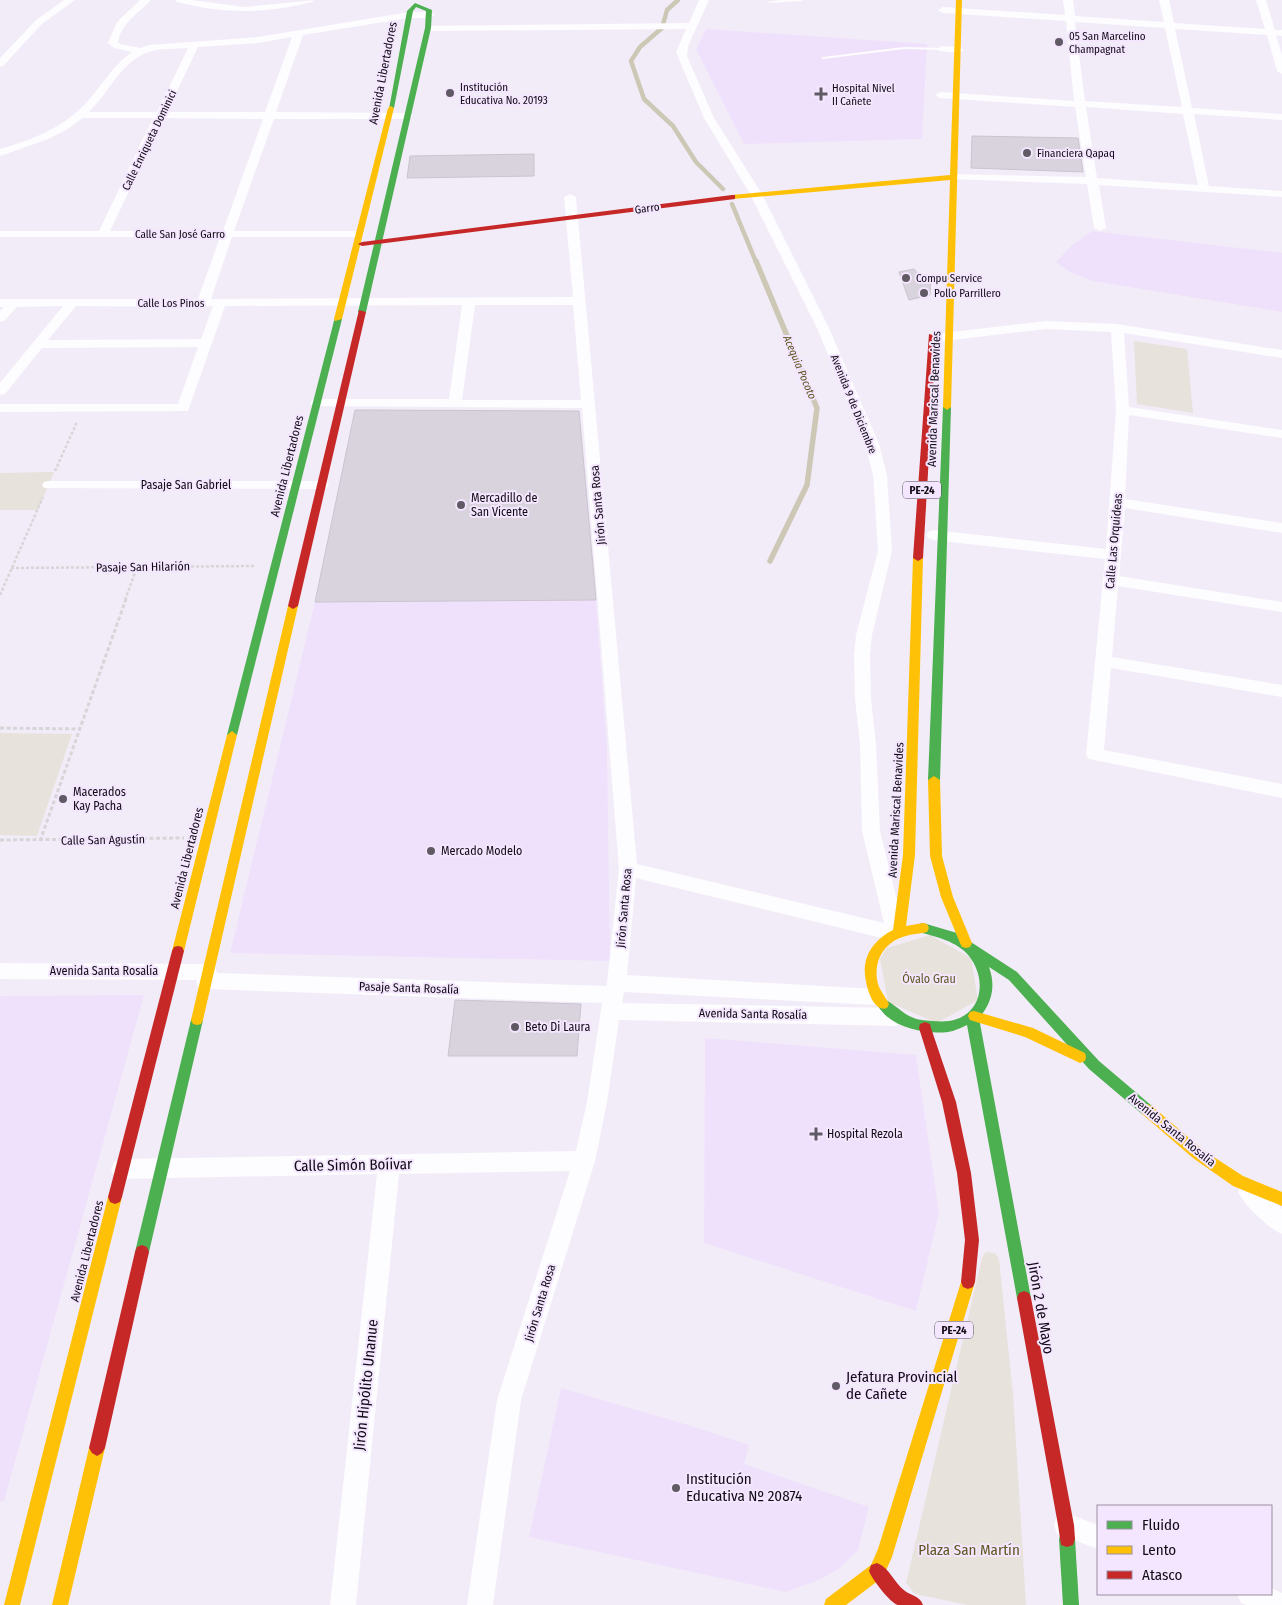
<svg xmlns="http://www.w3.org/2000/svg" width="1282" height="1605" font-family="'Fira Sans Condensed',sans-serif">
	<style>
		.built { fill: #efe1fb }
		.green { fill: #e7e2dc }
		.lines { fill: none; stroke-linecap: round; stroke-linejoin: round }
		.stream-far1 { stroke: #cdc8b5; stroke-width: 4.5 }
		.stream { stroke: #cdc8b5; stroke-width: 5.5 }
		.building { fill: #d9d3de; stroke: #c9c4cf }
		.path-far1 { stroke: #d8d5d9; stroke-width: 2.5; stroke-dasharray: 3 2; stroke-linecap: butt }
		.path { stroke: #d8d5d9; stroke-width: 3; stroke-dasharray: 4 2.5; stroke-linecap: butt }
		.lane { fill: #fdfcfe; fill-rule: evenodd }
		.street { fill: #fdfcfe; fill-rule: evenodd }
		.fast { fill: #4caf50; fill-rule: evenodd }
		.slow { fill: #ffc107; fill-rule: evenodd }
		.jam { fill: #c62828; fill-rule: evenodd }
		.poi-dot { fill: #605a64; stroke: #f3e6fe; stroke-width: 2 }
		.labels { text-anchor: middle; stroke-width: 4; stroke-linejoin: round; paint-order: stroke }
		.far-poi-label { font-size: 11px; fill: #110b15; stroke: #f3e6fe; text-anchor: start }
		.far-street-label { font-size: 11px; fill: #110b15; stroke: #f3e6fe }
		.far-water-label { font-size: 11px; font-style: italic; fill: #5b521b; stroke: #f3e6fe }
		.shield { fill: #f3e6fe; stroke: #554d5b; stroke-width: 1 }
		.shield-label { font-size: 11px; font-weight: bold; fill: #110b15 }
		.street-label { font-size: 12px; fill: #110b15; stroke: #f3e6fe }
		.poi-label { font-size: 12px; fill: #110b15; stroke: #f3e6fe; text-anchor: start }
		.park-label { font-size: 12px; fill: #605721; stroke: #f3e6fe }
		.near-street-label { font-size: 15px; fill: #110b15; stroke: #f3e6fe }
		.near-poi-label { font-size: 15px; fill: #110b15; stroke: #f3e6fe; text-anchor: start }
		.near-park-label { font-size: 15px; fill: #605721; stroke: #f3e6fe }
	</style>
	<rect width="100%" height="100%" fill="#f2ecf8"/>
	<g class="built">
		<path d="M706 29 927 44 922 139 744 144 696 49Z"/>
		<path d="M1092 231 1282 253V312L1093 281 1070 272 1056 262 1071 246Z"/>
		<path d="M596 600 607 749 610 961 230 953 315 602Z"/>
		<path d="M144 995 4 1501H0V996Z"/>
		<path d="M705 1038 916 1055 939 1213 916 1311 704 1243Z"/>
		<path d="M561 1388 698 1428 749 1445 744 1464 869 1507 858 1550 840 1568 821 1579 786 1592 529 1537Z"/>
	</g>
	<g class="green">
		<path d="M1134 341 1187 349 1193 413 1137 404Z"/>
		<path d="M54 472 38 510H0V473Z"/>
		<path d="M0 733 72 734 37 836 0 835Z"/>
		<path d="M930 935 971 958 978 1000 937 1023 888 1002 880 959 887 948Z"/>
		<path d="M986 1252 995 1253 999 1259 1013 1394 1026 1605H968L915 1594 906 1583 982 1258Z"/>
	</g>
	<g class="lines">
		<g class="stream-far1">
			<path d="M678 0 667 10 662 28 640 47 631 61 644 99 673 126 696 162 723 189"/>
			<path d="M732 204 756 262"/>
		</g>
		<path class="stream" d="M756 261 817 408 807 485 770 561"/>
	</g>
	<g class="building">
		<path d="M972 136 1078 138 1083 172 971 168Z"/>
		<path d="M534 154V176L407 178 410 156Z"/>
		<path d="M914 269 918 274 931 276 930 295 909 300 899 272Z"/>
		<path d="M355 410 579 411 596 600 315 602Z"/>
		<path d="M455 1000 581 1004 577 1056H448Z"/>
	</g>
	<g class="lines">
		<g class="path-far1">
			<path d="M55 471 77 422"/>
			<path d="M11 568 255 566"/>
			<path d="M0 595 43 497"/>
			<path d="M125 600 137 567"/>
		</g>
		<g class="path">
			<path d="M0 728 80 729"/>
			<path d="M0 840 184 838"/>
			<path d="M40 841 126 599"/>
		</g>
		<g class="lane">
			<path d="M780 0H803L801 1 770 3 768 2Z"/>
			<path d="M904 47 942 48 944 49 942 50 904 49 823 59 821 58 823 57Z"/>
		</g>
		<g class="street">
			<path d="M64 0H75L42 24 3 66 0 67V58L36 20Z"/>
			<path d="M140 0H151C138 14 122 22 118 42L120 44 140 48 149 45 258 37 409 12H430L435 15 430 18H409L303 35 276 112 408 113 413 116 408 119H274L234 231H359L365 234 359 237H232L211 299 573 297 564 197 570 194 576 197 637 864 884 923 862 831 860 744 855 699 854 655 856 635 878 551 873 475 865 444 817 328 750 194 704 118 676 52 686 29 428 31 425 30V26L689 23 699 0H709L688 46 687 56 714 118 762 194 829 328 879 444 887 475 892 551 872 635 870 655 871 699 876 744 880 831 903 925 901 929 903 933 901 938 894 941 636 878 627 975 875 989 882 991 885 997 882 1003 875 1005 624 992 622 1003 895 1008 902 1011 905 1017 902 1023 895 1026 619 1020 607 1102 595 1161 521 1400 493 1605H467L497 1400 570 1171 399 1174 356 1605H330L377 1174 122 1179 114 1176 111 1169 114 1162 122 1159 576 1151 587 1102 602 1003 205 989 198 987 196 980 0 979V963L208 964 215 966 217 973 606 986 607 983 619 869 582 408 312 406 310 403 312 400 317 399H449L462 305 225 306 188 411 0 412V404H178L198 347 42 348 5 394 0 395V383L63 306 17 307 4 321 0 322V311L4 307H0V299H198L220 237H0V231H99L153 118H83L66 130 46 140 0 156V149C31 140 63 128 85 104 101 87 112 66 132 52L114 48 108 43 117 22ZM292 37 265 112H167L198 47 258 43ZM188 48 157 112H89C109 93 121 61 149 52 160 48 175 49 188 48ZM164 118 263 119 223 231H110ZM475 305H573L581 400H462ZM76 306 203 307 213 306 201 339 48 340Z"/>
			<path d="M175 0H192L244 7 314 0 312 2C265 14 224 14 177 2Z"/>
			<path d="M1063 0H1073L1075 16 1164 22 1159 0H1169L1174 23 1265 29 1256 0H1266L1275 30H1282V36L1276 35 1282 55V74L1277 71 1267 35 1175 29 1192 108 1282 114V120L1194 114 1209 186 1282 191V197L1099 185 1106 228 1100 231 1094 228 1087 184 951 179 949 177 955 174 1086 177 1075 107 940 98 935 95 940 92 1074 101 1066 21 943 13 938 10 943 7 1065 15ZM1075 22 1165 28 1182 107 1085 101ZM1086 107 1183 114 1198 185 1097 178Z"/>
			<path d="M942 46 959 47 964 50 959 53 939 51 937 49Z"/>
			<path d="M1046 321 1117 324 1282 350V358L1124 333 1129 407 1282 430V438L1129 415 1125 499 1282 523V533L1125 508 1119 576 1282 602V612L1118 586 1112 657 1282 685V697L1111 668 1104 750 1282 784V798L1089 759 1086 755 1105 559 933 540 928 538 926 535 928 532 933 530 1106 549 1116 410 1111 332 1046 329 935 342 929 338 935 334Z"/>
			<path d="M49 481H322L327 482 329 485 327 488 322 489 44 488 42 485 44 482Z"/>
			<path d="M1249 1182 1257 1185 1282 1209V1234C1269 1229 1244 1205 1238 1192L1241 1185Z"/>
			<path d="M1066 1513 1098 1525V1549L1057 1534 1054 1525 1057 1516Z"/>
			<path d="M1271 1588 1282 1593V1605H1246L1241 1603 1237 1594H1271Z"/>
		</g>
		<g class="fast">
			<path d="M415 3 432 10 431 28 366 312 362 314 358 312 425 28 426 11 416 7 413 11 394 108 389 109 407 11Z"/>
			<path d="M335 317 342 319 237 735 232 739 227 735Z"/>
			<path d="M947 404 951 407 940 780 934 784 928 780 943 407Z"/>
			<path d="M923 923 957 933 1017 972 1099 1061 1152 1106 1154 1110 1152 1114 1147 1116 1142 1114 1089 1069 1009 980 989 967C996 986 992 1003 979 1018L1031 1298 1029 1303 1024 1305 1019 1303 1017 1298 967 1025C961 1028 954 1031 948 1032 925 1035 888 1027 877 1004L879 1000 883 999C897 1004 904 1018 922 1020 930 1021 941 1022 949 1021 982 1016 988 980 969 956 957 941 936 937 919 932L917 928 919 924Z"/>
			<path d="M197 1015 201 1016 203 1020 149 1252 147 1257 142 1259 137 1257 135 1252 191 1020 193 1016Z"/>
			<path d="M1067 1531 1073 1533 1075 1539 1079 1605H1063L1059 1539 1061 1533Z"/>
		</g>
		<g class="slow">
			<path d="M956 0H962L951 407 947 410 943 407 950 180 732 199 728 197 732 195 950 175Z"/>
			<path d="M391 106 394 108 342 319 335 321 334 319 388 108Z"/>
			<path d="M918 555 923 558 915 855 906 926 923 923 927 924 929 928 927 932C919 934 909 934 900 938 880 946 872 967 879 987 882 993 886 998 889 1004L887 1008C871 1014 863 977 865 965 867 949 879 937 893 930L903 855 913 558Z"/>
			<path d="M293 603 298 606 203 1020 201 1024 197 1025 193 1024 191 1020 288 606Z"/>
			<path d="M232 731 237 735 184 951 182 955 178 956 174 955 172 951 227 735Z"/>
			<path d="M934 776 940 780 942 856 953 897 972 943 970 947 966 948 962 947 960 943 941 897 930 856 928 780Z"/>
			<path d="M974 1011 1033 1028 1085 1053 1086 1057 1085 1061 1080 1063 1025 1037 970 1020 968 1016 970 1012Z"/>
			<path d="M1147 1104 1152 1106 1203 1150 1243 1176 1282 1192V1206L1233 1186 1193 1158 1142 1114 1140 1110 1142 1106Z"/>
			<path d="M115 1190 120 1192 122 1197 20 1605H4L108 1197 110 1192Z"/>
			<path d="M968 1275 973 1277 975 1282 892 1557 883 1577 846 1605H824L826 1599 871 1565 878 1549 961 1282 963 1277Z"/>
			<path d="M97 1440 102 1443 105 1448 68 1605H52L89 1448 92 1443Z"/>
		</g>
		<g class="jam">
			<path d="M732 195H735V199L362 246 358 244 362 242Z"/>
			<path d="M359 310 366 312 298 606 293 609 288 606Z"/>
			<path d="M929 334 936 336 923 558 918 561 913 558Z"/>
			<path d="M178 946 182 947 184 951 122 1197 120 1202 115 1204 110 1202 108 1197 172 951 174 947Z"/>
			<path d="M925 1022 930 1024 931 1028 956 1102 971 1173 979 1240 975 1282 973 1287 968 1289 963 1287 961 1282 965 1240 957 1173 942 1102 919 1028 920 1024Z"/>
			<path d="M142 1245 147 1247 149 1252 105 1448 102 1453 97 1456 92 1453 89 1448 135 1252 137 1247Z"/>
			<path d="M1024 1291 1029 1293 1031 1298 1074 1525 1075 1539 1073 1545 1067 1547 1061 1545 1058 1525 1017 1298 1019 1293Z"/>
			<path d="M877 1563C890 1568 894 1583 905 1591 912 1596 920 1596 923 1605 916 1605 906 1605 898 1605 890 1603 872 1579 869 1571L871 1565Z"/>
		</g>
	</g>
	<g class="poi-dot">
		<circle cx="1059" cy="42" r="5"/>
		<circle cx="450" cy="93" r="5"/>
		<path d="M818.5 86.5h5v5h5v5h-5v5h-5v-5h-5v-5h5z"/>
		<circle cx="1027" cy="153" r="5"/>
		<circle cx="906" cy="278" r="5"/>
		<circle cx="924" cy="293" r="5"/>
		<circle cx="461" cy="505" r="5"/>
		<circle cx="63" cy="799" r="5"/>
		<circle cx="431" cy="851" r="5"/>
		<circle cx="515" cy="1027" r="5"/>
		<path d="M813.5 1126.5h5v5h5v5h-5v5h-5v-5h-5v-5h5z"/>
		<circle cx="836" cy="1386" r="5"/>
		<circle cx="676" cy="1488" r="5"/>
	</g>
	<g class="labels">
		<g class="far-poi-label">
			<text x="1069" y="40">05 San Marcelino<tspan x="1069" dy="13">Champagnat</tspan></text>
			<text x="460" y="91">Institución<tspan x="460" dy="13">Educativa No. 20193</tspan></text>
			<text x="832" y="92">Hospital Nivel<tspan x="832" dy="13">II Cañete</tspan></text>
			<text x="1037" y="157">Financiera Qapaq</text>
			<text x="916" y="282">Compu Service</text>
			<text x="934" y="297">Pollo Parrillero</text>
		</g>
		<g class="far-street-label">
			<text transform="translate(149 140) rotate(-64)" y="4">Calle Enriqueta Dominici</text>
			<text transform="translate(647 208) rotate(-8)" y="4">Garro</text>
			<text x="180" y="238">Calle San José Garro</text>
			<text x="171" y="307">Calle Los Pinos</text>
			<text transform="translate(854 404) rotate(68)" y="4">Avenida 9 de Diciembre</text>
		</g>
		<g class="far-water-label">
			<text transform="translate(800 367) rotate(67)" y="4">Acequia Pocoto</text>
		</g>
		<g class="shield">
			<rect x="903" y="481.5" width="38" height="17" rx="4"/>
			<rect x="935" y="1321.5" width="38" height="17" rx="4"/>
		</g>
		<g class="shield-label">
			<text x="922" y="494">PE-24</text>
			<text x="954" y="1334">PE-24</text>
		</g>
		<g class="street-label">
			<text transform="translate(383 73) rotate(-79)" y="4">Avenida Libertadores</text>
			<text transform="translate(934 399) rotate(-88)" y="4">Avenida Mariscal Benavides</text>
			<text transform="translate(287 466) rotate(-76)" y="4">Avenida Libertadores</text>
			<text x="186" y="489">Pasaje San Gabriel</text>
			<text transform="translate(598 505) rotate(-95)" y="4">Jirón Santa Rosa</text>
			<text transform="translate(1114 541) rotate(-85)" y="4">Calle Las Orquideas</text>
			<text transform="translate(143 567) rotate(-1)" y="4">Pasaje San Hilarión</text>
			<text transform="translate(896 810) rotate(-87)" y="4">Avenida Mariscal Benavides</text>
			<text transform="translate(103 840) rotate(-1)" y="4">Calle San Agustín</text>
			<text transform="translate(187 858) rotate(-76)" y="4">Avenida Libertadores</text>
			<text transform="translate(624 908) rotate(-85)" y="4">Jirón Santa Rosa</text>
			<text x="104" y="975">Avenida Santa Rosalía</text>
			<text transform="translate(409 988) rotate(2)" y="4">Pasaje Santa Rosalía</text>
			<text transform="translate(753 1014) rotate(1)" y="4">Avenida Santa Rosalía</text>
			<text transform="translate(1172 1130) rotate(39)" y="4">Avenida Santa Rosalía</text>
			<text transform="translate(87 1251) rotate(-76)" y="4">Avenida Libertadores</text>
			<text transform="translate(540 1303) rotate(-73)" y="4">Jirón Santa Rosa</text>
		</g>
		<g class="poi-label">
			<text x="471" y="502">Mercadillo de<tspan x="471" dy="14">San Vicente</tspan></text>
			<text x="73" y="796">Macerados<tspan x="73" dy="14">Kay Pacha</tspan></text>
			<text x="441" y="855">Mercado Modelo</text>
			<text x="525" y="1031">Beto Di Laura</text>
			<text x="827" y="1138">Hospital Rezola</text>
		</g>
		<g class="park-label">
			<text x="929" y="983">Óvalo Grau</text>
		</g>
		<g class="near-street-label">
			<text transform="translate(353 1165) rotate(-1)" y="5">Calle Simón Boíivar</text>
			<text transform="translate(1041 1308) rotate(80)" y="5">Jirón 2 de Mayo</text>
			<text transform="translate(366 1385) rotate(-84)" y="5">Jirón Hipólito Unanue</text>
		</g>
		<g class="near-poi-label">
			<text x="846" y="1382">Jefatura Provincial<tspan x="846" dy="17">de Cañete</tspan></text>
			<text x="686" y="1484">Institución<tspan x="686" dy="17">Educativa Nº 20874</tspan></text>
		</g>
		<g class="near-park-label">
			<text x="969" y="1555">Plaza San Martín</text>
		</g>
	</g>
	<rect x="1097" y="1505" width="175" height="90" fill="#f3e6fe" stroke="#998ea1"/>
	<rect x="1107" y="1521" width="25" height="8" fill="#4caf50" stroke="#998ea1"/>
	<text x="1142" y="1530" font-size="15" fill="#110b15">Fluido</text>
	<rect x="1107" y="1546" width="25" height="8" fill="#ffc107" stroke="#998ea1"/>
	<text x="1142" y="1555" font-size="15" fill="#110b15">Lento</text>
	<rect x="1107" y="1571" width="25" height="8" fill="#c62828" stroke="#998ea1"/>
	<text x="1142" y="1580" font-size="15" fill="#110b15">Atasco</text>
</svg>
